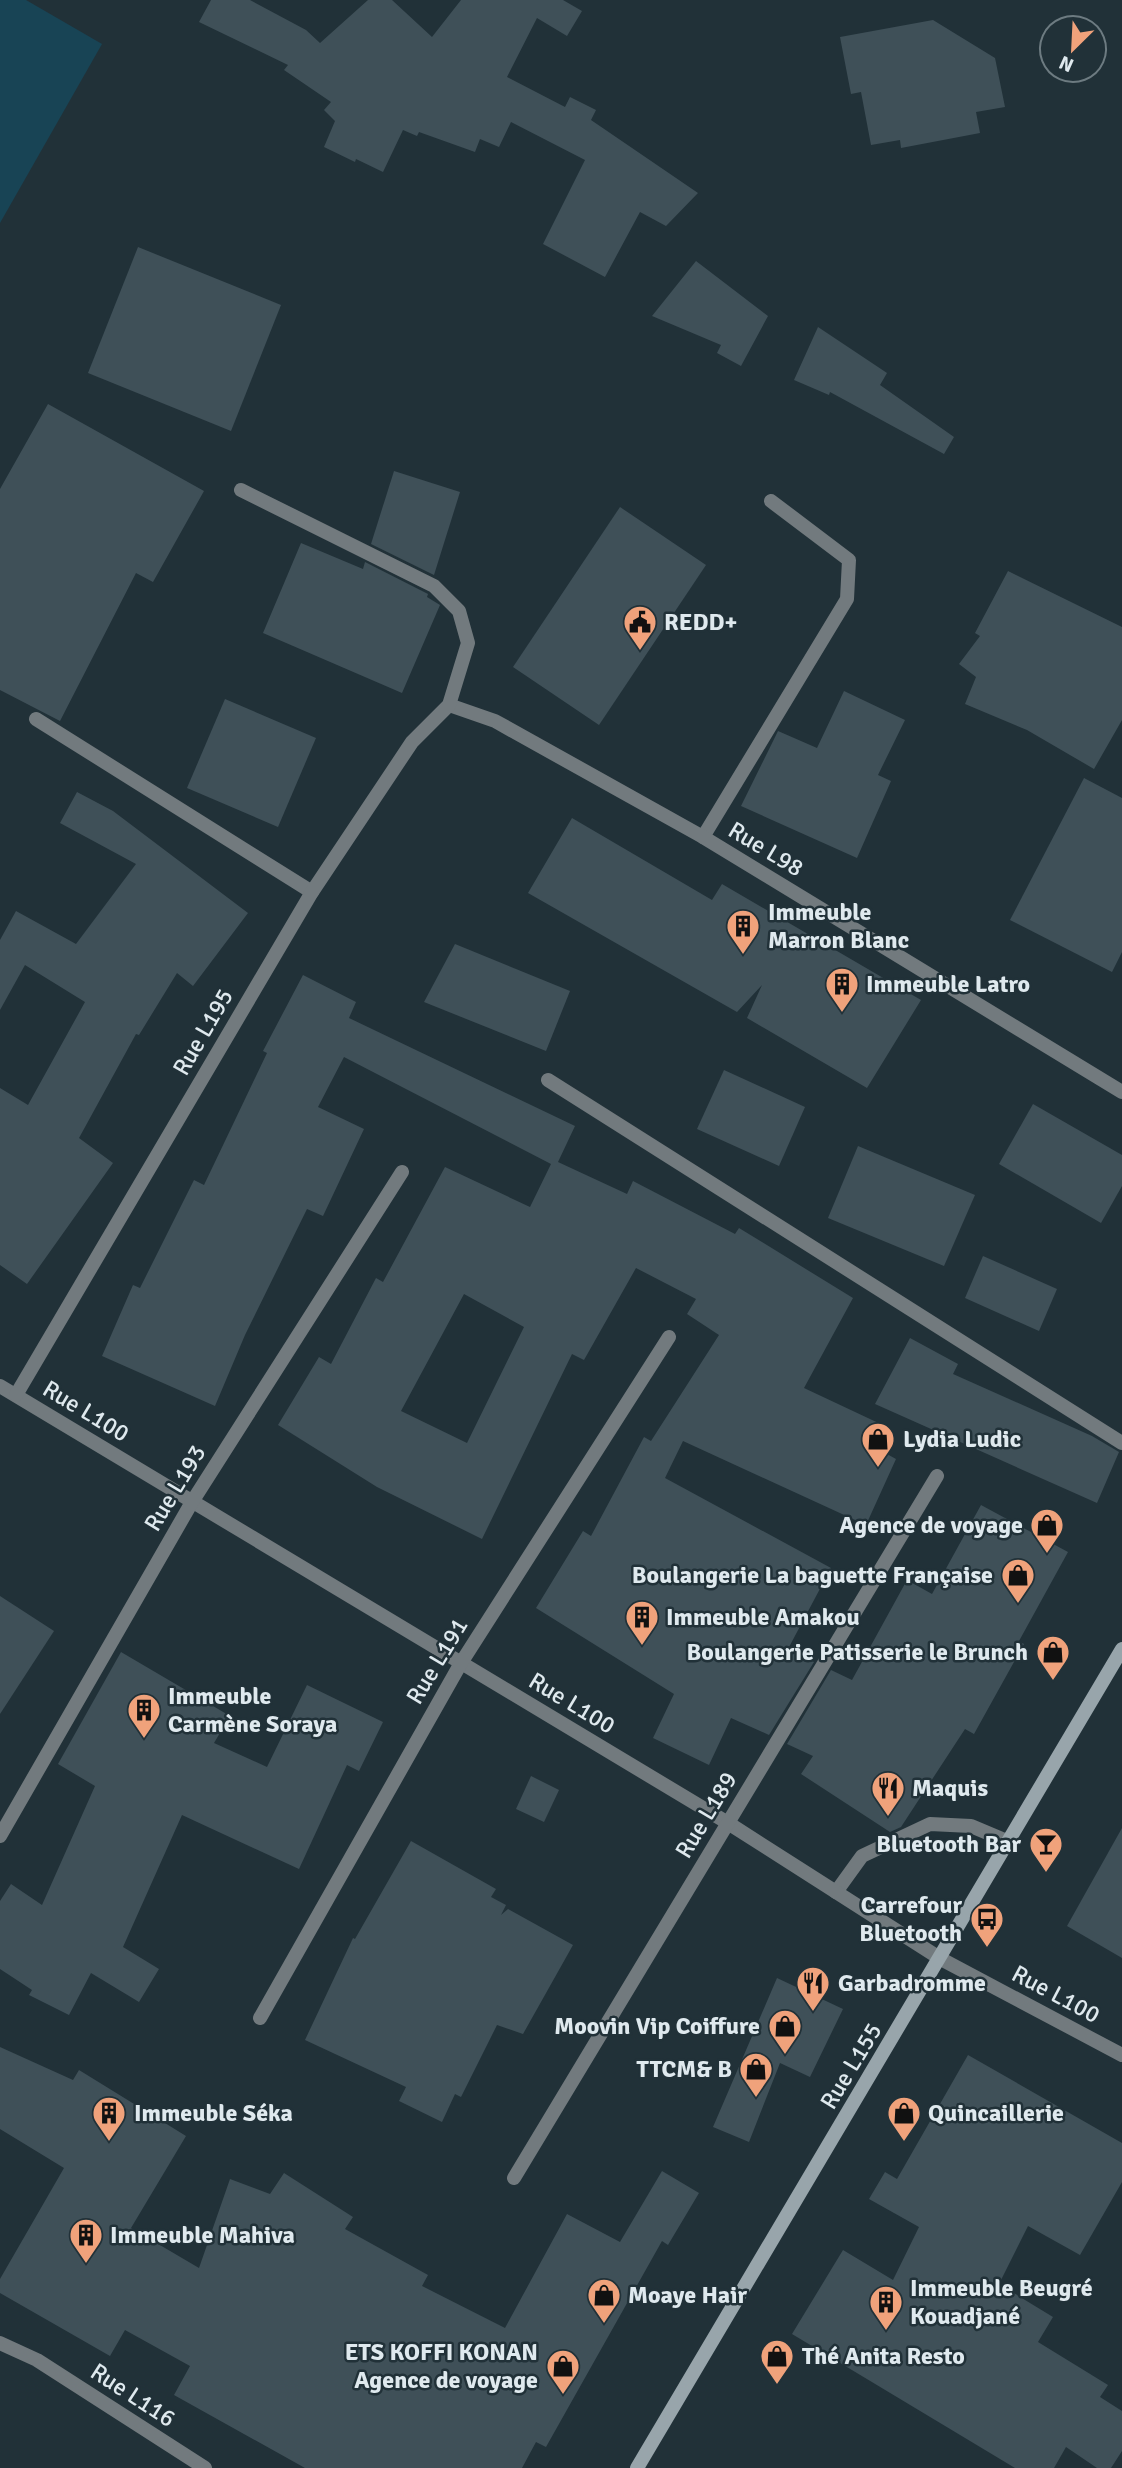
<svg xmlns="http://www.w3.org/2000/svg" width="1122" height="2468" font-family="Signika,sans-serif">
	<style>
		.green { fill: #184455 }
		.building { fill: #3f5058; fill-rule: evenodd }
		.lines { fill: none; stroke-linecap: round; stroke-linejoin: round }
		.lane { stroke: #727a7e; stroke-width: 14 }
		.street { stroke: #727a7e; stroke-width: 14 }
		.secondary { stroke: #98a5ab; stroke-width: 14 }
		.labels { text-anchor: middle; stroke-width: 5; stroke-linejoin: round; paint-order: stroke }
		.poi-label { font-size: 24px; font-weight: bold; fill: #dfe9ee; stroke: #213138; text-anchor: start }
		.street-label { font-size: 24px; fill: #dfe9ee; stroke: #213138 }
	</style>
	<rect width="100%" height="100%" fill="#213138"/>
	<path class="green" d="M0 0H26L102 44 0 223Z"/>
	<g class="building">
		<path d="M211 0H250L306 30 320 43 368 0H392L432 37 461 0H563L582 11 567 36 537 18 507 77 565 107 570 97 596 110 591 120 698 193 666 226 640 212 605 277 543 244 585 160 511 122 499 147 480 139 475 152 419 132 417 136 403 130 383 172 356 159 355 162 324 147 335 121 324 110 331 102 284 70 288 65 199 22Z"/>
		<path d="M933 20 995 58 1005 107 976 112 980 133 901 148 900 140 871 145 861 92 851 94 840 37Z"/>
		<path d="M138 247 281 305 231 431 88 373Z"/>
		<path d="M696 261 768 316 741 366 717 353 721 345 652 316Z"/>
		<path d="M818 327 887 373 880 385 954 437 944 454 830 392 829 395 794 380Z"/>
		<path d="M48 404 204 491 153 582 136 573 60 721 0 690V489Z"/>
		<path d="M394 471 460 492 434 575 371 544Z"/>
		<path d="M620 507 706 565 599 725 513 667Z"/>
		<path d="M301 543 363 569 365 562 428 594 427 597 440 605 402 693 263 633Z"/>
		<path d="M1008 571 1122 627V720L1094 769 1027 730 965 704 976 677 959 664 980 636 975 633Z"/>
		<path d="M844 691 905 720 878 775 891 781 857 858 741 806 778 731 817 748Z"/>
		<path d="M225 699 316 738 278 827 187 788Z"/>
		<path d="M1084 778 1122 798V952L1112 972 1010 920Z"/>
		<path d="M77 792 113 811 248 913 193 986 177 973 139 1035 136 1034 79 1138 113 1163 27 1284 0 1265V1088L28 1105 85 1002 25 965 0 1010V940L16 911 76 944 136 864 60 823Z"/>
		<path d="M572 818 712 900 722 884 921 1000 867 1088 747 1018 762 985 737 1012 528 893Z"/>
		<path d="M455 944 570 991 546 1051 424 1002Z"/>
		<path d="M303 975 356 1002 349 1018 575 1126 558 1162 627 1194 633 1181 735 1234 739 1228 853 1298 804 1388 887 1427 876 1448 896 1459 866 1525 683 1441 665 1478 831 1568 788 1649 814 1662 769 1735 731 1718 709 1765 653 1738 674 1694 536 1608 583 1531 591 1536 644 1437 651 1441 719 1335 687 1314 696 1299 636 1268 584 1360 572 1354 482 1539 377 1487 278 1425 319 1357 331 1364 376 1278 383 1282 445 1167 530 1207 551 1164 344 1057 318 1107 364 1129 323 1216 307 1209 245 1335 215 1406 102 1356 133 1285 140 1288 194 1180 204 1185 267 1053 263 1051ZM464 1294 524 1327 467 1443 401 1411Z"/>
		<path d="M724 1070 805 1107 779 1166 697 1129Z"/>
		<path d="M1033 1104 1122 1155V1186L1101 1223 999 1164Z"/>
		<path d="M858 1146 975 1195 944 1266 828 1218Z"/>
		<path d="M983 1256 1057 1289 1039 1331 965 1298Z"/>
		<path d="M910 1338 958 1364 953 1374 1092 1436 1119 1452 1097 1503 875 1404Z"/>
		<path d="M981 1505 1068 1552 1019 1641 1024 1644 974 1734 965 1729 901 1827 890 1832 801 1774 813 1756 787 1744 831 1670 852 1680 907 1580 932 1594Z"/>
		<path d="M0 1596 54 1631 0 1714Z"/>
		<path d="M121 1652 230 1716 214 1743 267 1767 307 1685 383 1722 359 1771 347 1765 299 1869 182 1815 123 1947 159 1969 139 2002 91 1973 69 2015 29 1995 32 1990 0 1969V1901L11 1884 42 1905 95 1786 58 1764Z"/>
		<path d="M531 1776 559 1790 544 1822 516 1809Z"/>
		<path d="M1122 1828V1958L1067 1926Z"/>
		<path d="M411 1841 496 1889 491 1897 506 1905 501 1915 508 1909 573 1945 523 2034 497 2025 461 2097 455 2094 442 2122 399 2101 406 2087 305 2040 353 1938 355 1939Z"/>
		<path d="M777 1978 843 2009 810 2077 780 2063 749 2142 713 2127Z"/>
		<path d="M0 2047 73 2080 79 2070 186 2136 131 2228 199 2268 230 2179 270 2194 284 2173 353 2217 345 2229 428 2275 422 2286 505 2328 567 2214 620 2242 662 2171 699 2193 668 2245 662 2241 546 2447 536 2442 522 2468H305L174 2395 190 2366 125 2330 110 2356 0 2293V2279L64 2168 0 2129Z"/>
		<path d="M968 2055 1122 2143V2182L1080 2255 1028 2226 999 2284 1053 2317 1038 2342 1108 2385 1100 2397 1122 2411V2451L1111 2468H1097L1066 2447 1054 2468H1015L792 2334 843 2250 893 2280 919 2227 869 2199 885 2172 897 2179Z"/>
	</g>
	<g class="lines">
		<g class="lane">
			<path d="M703 837 847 599 849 560 771 501"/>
			<path d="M836 1892 862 1856 930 1824 971 1826 1009 1842"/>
		</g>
		<g class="street">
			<path d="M449 705 495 721 703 837 1122 1092"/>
			<path d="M36 719 312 892"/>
			<path d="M548 1080 1122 1443"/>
			<path d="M0 1386 728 1823 941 1959 1122 2055"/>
			<path d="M16 1395 312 892 412 742 449 705 468 643 459 611 434 586 241 490"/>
			<path d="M0 1836 192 1502 402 1172"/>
			<path d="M260 2018 461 1663 669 1337"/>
			<path d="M514 2178 937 1476"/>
			<path d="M0 2343 37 2360 205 2468"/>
		</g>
		<path class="secondary" d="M637 2468 1122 1649"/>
	</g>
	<defs>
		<symbol id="civic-pin" viewBox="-11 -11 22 30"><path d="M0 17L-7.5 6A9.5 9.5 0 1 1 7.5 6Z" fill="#f0a27b" stroke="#213138"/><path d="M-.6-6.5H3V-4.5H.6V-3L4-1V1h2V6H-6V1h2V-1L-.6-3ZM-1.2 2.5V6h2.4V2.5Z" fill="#111"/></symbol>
		<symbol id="building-pin" viewBox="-11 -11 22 30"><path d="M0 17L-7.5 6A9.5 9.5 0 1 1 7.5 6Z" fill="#f0a27b" stroke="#213138"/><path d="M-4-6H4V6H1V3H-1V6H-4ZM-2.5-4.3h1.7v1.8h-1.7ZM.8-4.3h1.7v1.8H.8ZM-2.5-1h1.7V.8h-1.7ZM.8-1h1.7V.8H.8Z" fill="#111"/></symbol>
		<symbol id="shop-pin" viewBox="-11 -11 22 30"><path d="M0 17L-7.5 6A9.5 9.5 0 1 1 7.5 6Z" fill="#f0a27b" stroke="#213138"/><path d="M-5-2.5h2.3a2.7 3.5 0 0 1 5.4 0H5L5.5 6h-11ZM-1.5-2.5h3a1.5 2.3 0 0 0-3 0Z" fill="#111"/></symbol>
		<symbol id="restaurant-pin" viewBox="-11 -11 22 30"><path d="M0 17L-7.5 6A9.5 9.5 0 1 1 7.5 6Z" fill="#f0a27b" stroke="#213138"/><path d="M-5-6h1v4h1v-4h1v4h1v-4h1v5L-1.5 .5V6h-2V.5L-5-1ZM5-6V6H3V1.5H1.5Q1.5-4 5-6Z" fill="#111"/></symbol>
		<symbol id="bar-pin" viewBox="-11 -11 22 30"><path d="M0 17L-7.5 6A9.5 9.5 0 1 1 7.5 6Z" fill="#f0a27b" stroke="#213138"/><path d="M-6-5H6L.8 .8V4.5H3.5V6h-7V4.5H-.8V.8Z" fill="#111"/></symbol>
		<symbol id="bus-pin" viewBox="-11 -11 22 30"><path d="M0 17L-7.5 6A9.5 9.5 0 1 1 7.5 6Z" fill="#f0a27b" stroke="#213138"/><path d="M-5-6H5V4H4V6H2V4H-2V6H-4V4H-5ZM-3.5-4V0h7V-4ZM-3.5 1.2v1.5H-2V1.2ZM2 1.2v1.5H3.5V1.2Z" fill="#111"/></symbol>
	</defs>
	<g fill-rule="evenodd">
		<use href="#civic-pin" x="621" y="603" width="38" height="52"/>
		<use href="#building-pin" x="724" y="907" width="38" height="52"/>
		<use href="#building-pin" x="823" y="965" width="38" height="52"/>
		<use href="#shop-pin" x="859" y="1420" width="38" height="52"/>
		<use href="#shop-pin" x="1028" y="1506" width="38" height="52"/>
		<use href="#shop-pin" x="999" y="1556" width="38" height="52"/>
		<use href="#building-pin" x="623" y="1598" width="38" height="52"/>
		<use href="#shop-pin" x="1034" y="1633" width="38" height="52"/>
		<use href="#building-pin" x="125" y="1691" width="38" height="52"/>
		<use href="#restaurant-pin" x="869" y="1769" width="38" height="52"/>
		<use href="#bar-pin" x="1027" y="1825" width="38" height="52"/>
		<use href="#bus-pin" x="968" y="1900" width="38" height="52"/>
		<use href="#restaurant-pin" x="794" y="1964" width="38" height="52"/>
		<use href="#shop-pin" x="766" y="2007" width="38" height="52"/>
		<use href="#shop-pin" x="737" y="2050" width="38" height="52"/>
		<use href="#building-pin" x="90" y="2094" width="38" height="52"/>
		<use href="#shop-pin" x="885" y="2094" width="38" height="52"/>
		<use href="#building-pin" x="67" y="2216" width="38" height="52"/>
		<use href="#shop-pin" x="585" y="2276" width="38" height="52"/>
		<use href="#building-pin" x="867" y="2283" width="38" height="52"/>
		<use href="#shop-pin" x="758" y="2337" width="38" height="52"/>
		<use href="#shop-pin" x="544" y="2347" width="38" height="52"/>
	</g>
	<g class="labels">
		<g class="poi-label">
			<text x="664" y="630">REDD+</text>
			<text x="768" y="920">Immeuble<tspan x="768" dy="28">Marron Blanc</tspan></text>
			<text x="866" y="992">Immeuble Latro</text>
			<text x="903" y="1447">Lydia Ludic</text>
			<text x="1023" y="1533" text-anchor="end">Agence de voyage</text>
			<text x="993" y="1583" text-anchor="end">Boulangerie La baguette Française</text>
			<text x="666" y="1625">Immeuble Amakou</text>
			<text x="1028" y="1660" text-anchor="end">Boulangerie Patisserie le Brunch</text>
			<text x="168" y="1704">Immeuble<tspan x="168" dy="28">Carmène Soraya</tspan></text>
			<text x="912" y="1796">Maquis</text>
			<text x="1021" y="1852" text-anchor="end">Bluetooth Bar</text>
			<text x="962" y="1913" text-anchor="end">Carrefour<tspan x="962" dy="28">Bluetooth</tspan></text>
			<text x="838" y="1991">Garbadromme</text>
			<text x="760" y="2034" text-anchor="end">Moovin Vip Coiffure</text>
			<text x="732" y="2077" text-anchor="end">TTCM&amp; B</text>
			<text x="134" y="2121">Immeuble Séka</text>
			<text x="928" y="2121">Quincaillerie</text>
			<text x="110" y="2243">Immeuble Mahiva</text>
			<text x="910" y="2296">Immeuble Beugré<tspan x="910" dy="28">Kouadjané</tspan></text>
			<text x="628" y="2303">Moaye Hair</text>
			<text x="538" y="2360" text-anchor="end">ETS KOFFI KONAN<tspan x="538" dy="28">Agence de voyage</tspan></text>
			<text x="802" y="2364">Thé Anita Resto</text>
		</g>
		<g class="street-label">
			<text transform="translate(766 849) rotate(31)" y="8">Rue L98</text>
			<text transform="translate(203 1032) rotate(-60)" y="8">Rue L195</text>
			<text transform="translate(86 1411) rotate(31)" y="8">Rue L100</text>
			<text transform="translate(175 1488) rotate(-59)" y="8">Rue L193</text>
			<text transform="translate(437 1661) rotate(-59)" y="8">Rue L191</text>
			<text transform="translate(572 1703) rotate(31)" y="8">Rue L100</text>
			<text transform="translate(706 1815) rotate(-59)" y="8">Rue L189</text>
			<text transform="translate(1056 1994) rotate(28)" y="8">Rue L100</text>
			<text transform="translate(851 2066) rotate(-59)" y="8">Rue L155</text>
			<text transform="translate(133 2395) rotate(33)" y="8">Rue L116</text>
		</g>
	</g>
	<g transform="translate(1073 49) rotate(204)"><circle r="33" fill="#213138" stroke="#6d7b81" stroke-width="2"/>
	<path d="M0-5L12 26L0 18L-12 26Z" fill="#f0a27b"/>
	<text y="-10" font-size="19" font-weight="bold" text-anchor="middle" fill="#dfe9ee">N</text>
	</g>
</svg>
